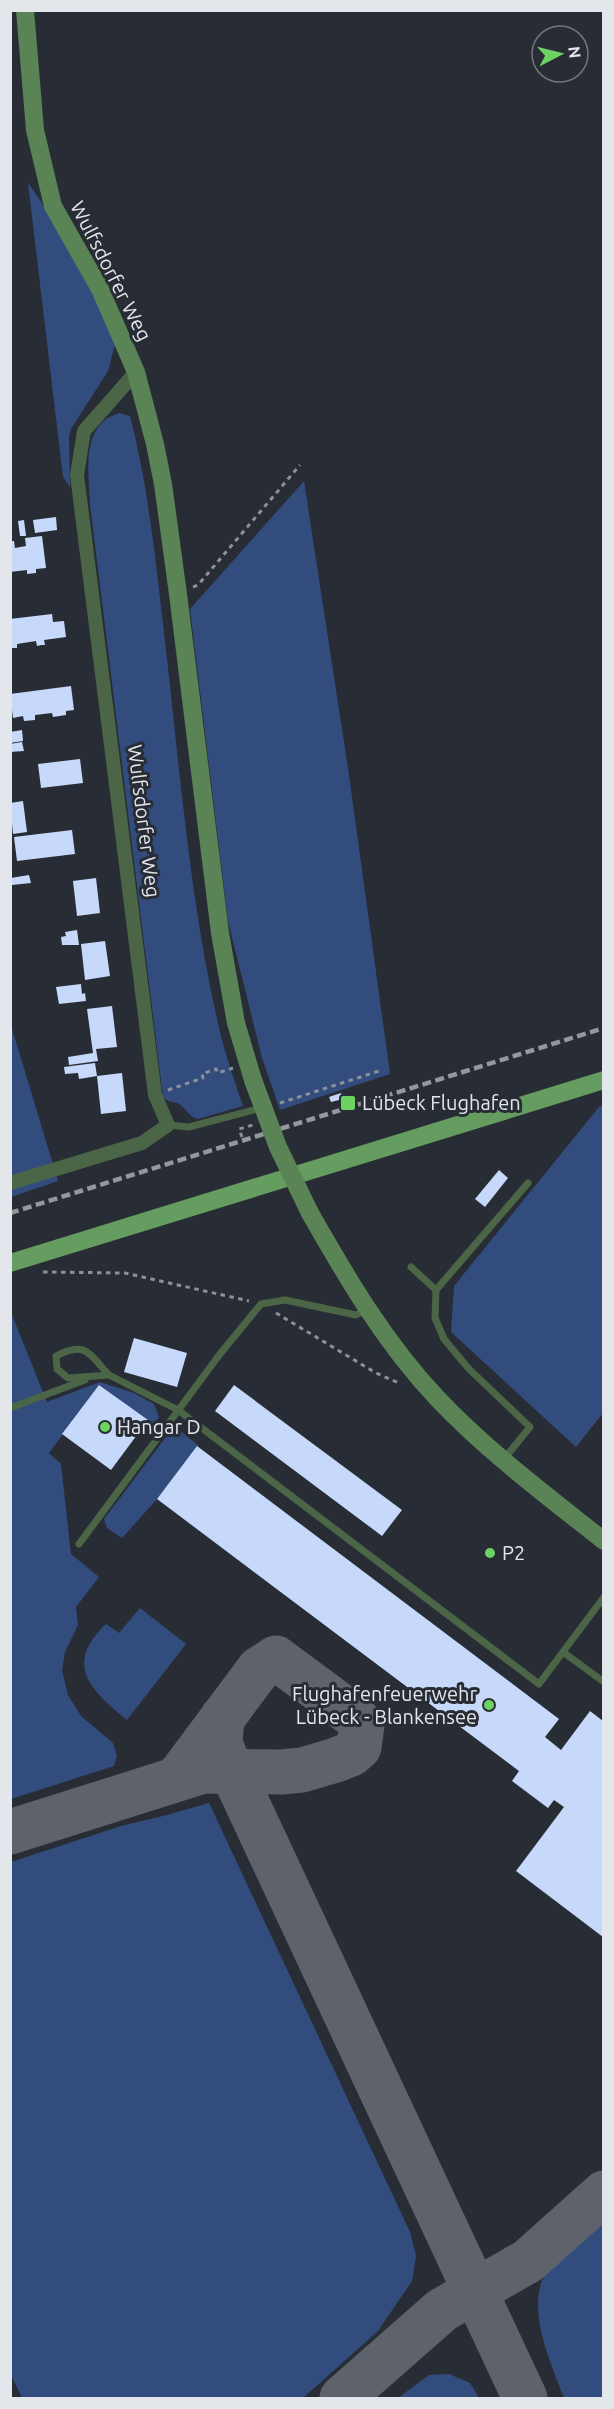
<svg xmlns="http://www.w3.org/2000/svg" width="614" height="2409" font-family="Ubuntu,sans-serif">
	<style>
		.green { fill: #334c7e }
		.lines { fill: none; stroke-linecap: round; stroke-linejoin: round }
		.taxiway { stroke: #5e626a; stroke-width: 45 }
		.building { fill: #c7d9fa }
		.path { stroke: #8d9197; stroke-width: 3; stroke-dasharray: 4.5 4.5; stroke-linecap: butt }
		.lane { stroke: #4b6547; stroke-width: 7 }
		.street { stroke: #4b6547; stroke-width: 14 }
		.secondary { stroke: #5a8455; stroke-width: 18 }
		.primary { stroke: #659c5f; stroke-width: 18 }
		.rail { stroke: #94989e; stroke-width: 4.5; stroke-dasharray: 9 4.5; stroke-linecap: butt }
		.secondary-bridge { stroke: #5a8455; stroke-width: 18 }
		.poi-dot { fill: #6cd362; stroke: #282d35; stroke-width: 2 }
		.labels { text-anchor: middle; stroke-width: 6; stroke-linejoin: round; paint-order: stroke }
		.street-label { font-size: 20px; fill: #e3e6eb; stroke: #282d35 }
		.poi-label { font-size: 20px; fill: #e3e6eb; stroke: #282d35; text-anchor: start }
	</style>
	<rect width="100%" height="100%" fill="#282d35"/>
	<g class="green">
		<path d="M28 183C64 232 89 287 116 341L108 371 71 429 69 437 70 487 63 477Z"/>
		<path d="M119 413 130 416C149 489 156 565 165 641 180 771 190 905 220 1032 226 1057 235 1082 243 1106L198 1119C188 1117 186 1107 177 1103 170 1101 168 1102 163 1097L90 504C89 478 82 437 106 419 110 416 116 415 119 413Z"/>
		<path d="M304 481 349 775 390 1074 280 1110 262 1058 228 921 190 609Z"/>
		<path d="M10 1022 58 1181 11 1197H10Z"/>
		<path d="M603 1105V1413L576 1447 451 1332 454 1286 599 1107Z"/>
		<path d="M10 1310 47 1402 100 1382 134 1393 154 1404 159 1417 153 1426 99 1385 49 1453 61 1464 71 1554 99 1577 76 1607 78 1625 65 1652 62 1670 68 1695 81 1716 113 1743 117 1756 114 1766 11 1799Z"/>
		<path d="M175 1427 198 1445 157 1499 122 1538 107 1528 104 1519 169 1433Z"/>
		<path d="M140 1608 186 1644 127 1720C91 1690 63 1665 106 1624L119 1633Z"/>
		<path d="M209 1803 410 2232 416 2256 412 2281 378 2331 303 2398H22L10 2373 11 1862 121 1826 167 1815Z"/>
		<path d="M603 2217V2398H564C551 2363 525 2309 546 2272 556 2255 588 2231 603 2217Z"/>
		<path d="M449 2374 470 2383 479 2398H398L429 2375Z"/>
	</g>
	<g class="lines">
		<g class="taxiway">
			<path d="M222 1718 220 1743 225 1756 525 2398"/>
			<path d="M10 1832 181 1778 203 1771 281 1772 302 1770 336 1760 351 1754 359 1747 362 1725 353 1715 276 1658 259 1669 180 1775 173 1780"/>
			<path d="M342 2398 442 2310 528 2261 604 2193"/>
		</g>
	</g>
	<g class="building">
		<path d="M56 517 57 530 35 533 33 520Z"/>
		<path d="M24 520 26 536H20L18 521Z"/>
		<path d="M42 536 46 568 36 569V573L27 574V570L10 572V541H14L15 548 26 546 25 538Z"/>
		<path d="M52 614 53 622 64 621 66 637 44 640 45 645H41L37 646 36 641 17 644V648H10V619Z"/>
		<path d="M71 686 74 710 66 711V715L53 717 52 713 35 715V720L24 721 23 716 13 718 10 694Z"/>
		<path d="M22 730 23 741 10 743V732Z"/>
		<path d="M22 742 24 751 10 752V744Z"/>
		<path d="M80 759 83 783 41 788 38 764Z"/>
		<path d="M23 801 27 832 13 834 10 803Z"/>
		<path d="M72 830 75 854 17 861 14 837Z"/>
		<path d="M29 875 31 883 12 885 11 878Z"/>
		<path d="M96 878 100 913 77 916 73 881Z"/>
		<path d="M77 930 79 945H62L61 937 66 936 65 932Z"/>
		<path d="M105 941 110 976 85 980 81 944Z"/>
		<path d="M81 984 82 994 85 993 86 1001 59 1004 56 987Z"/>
		<path d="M112 1006 117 1047 96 1049 98 1061 69 1065 68 1057 93 1053 87 1009Z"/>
		<path d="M95 1063 97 1076 79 1079 78 1073 65 1074 64 1067Z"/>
		<path d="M122 1073 126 1111 101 1114 97 1076Z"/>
		<path d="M341 1093 343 1099 331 1102 329 1097Z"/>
		<path d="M499 1170 508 1178 485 1207 475 1199Z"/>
		<path d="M134 1338 187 1353 177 1387 124 1372Z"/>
		<path d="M99 1385 148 1420 111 1470 62 1434Z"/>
		<path d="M234 1385 402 1510 382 1536 215 1411Z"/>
		<path d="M197 1446 559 1719 545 1737 561 1750 590 1711 603 1721V1937L516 1871 564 1807 554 1800 548 1808 512 1781 519 1771 157 1499Z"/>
	</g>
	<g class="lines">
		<g class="path">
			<path d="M193 587 198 585 300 465"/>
			<path d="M168 1090 203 1078 202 1074 216 1069 218 1073 233 1068"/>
			<path d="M280 1103 379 1071"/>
			<path d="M242 1137 239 1129 253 1125"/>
			<path d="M43 1272 125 1273 249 1301"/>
			<path d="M276 1313 376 1373 401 1384"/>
		</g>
		<g class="lane">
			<path d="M168 1125 189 1127 261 1108"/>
			<path d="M411 1267 436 1290"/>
			<path d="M109 1375C89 1354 86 1340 56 1356L57 1369 68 1378 109 1375 178 1410 539 1684 604 1597"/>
			<path d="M10 1408 85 1380"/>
			<path d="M504 1459 530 1427 469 1369 444 1339 435 1318 436 1290 528 1183"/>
			<path d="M79 1544 220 1354 261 1304 285 1300 356 1315 367 1309"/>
			<path d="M563 1652 604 1682"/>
		</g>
		<path class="street" d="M10 1183 142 1143 168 1125 155 1095 77 475 84 431 136 372"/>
		<g class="secondary">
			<path d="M25 10 35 130 53 206 100 289 136 372 155 444 163 484 178 594 220 933 236 1023 253 1080"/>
			<path d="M310 1213C347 1278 385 1343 437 1398 487 1451 546 1495 604 1541"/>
		</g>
		<path class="primary" d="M10 1263 604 1080"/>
		<path class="rail" d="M10 1213 604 1028"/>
		<path class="secondary-bridge" d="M253 1080 278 1147 310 1213"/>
	</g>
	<g class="poi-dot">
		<rect x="340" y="1095" width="16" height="16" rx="3"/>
		<circle cx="105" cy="1427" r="6"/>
		<circle cx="490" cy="1553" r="6"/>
		<circle cx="489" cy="1705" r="6"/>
	</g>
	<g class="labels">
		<g class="street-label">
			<text transform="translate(111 271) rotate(63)" y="7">Wulfsdorfer Weg</text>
			<text transform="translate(144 821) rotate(83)" y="7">Wulfsdorfer Weg</text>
		</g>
		<g class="poi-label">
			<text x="362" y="1110">Lübeck Flughafen</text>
			<text x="117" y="1434">Hangar D</text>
			<text x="502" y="1560">P2</text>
			<text x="477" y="1701" text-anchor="end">Flughafenfeuerwehr<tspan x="477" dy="23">Lübeck - Blankensee</tspan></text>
		</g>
	</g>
	<rect width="614" height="2409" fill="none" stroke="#e3e6eb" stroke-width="24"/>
	<g transform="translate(560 54) rotate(83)"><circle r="28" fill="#282d35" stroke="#73777e" stroke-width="1.5"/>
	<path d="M0-4.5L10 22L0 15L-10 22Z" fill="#6cd362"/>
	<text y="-9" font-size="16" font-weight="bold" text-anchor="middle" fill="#e3e6eb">N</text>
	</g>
</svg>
